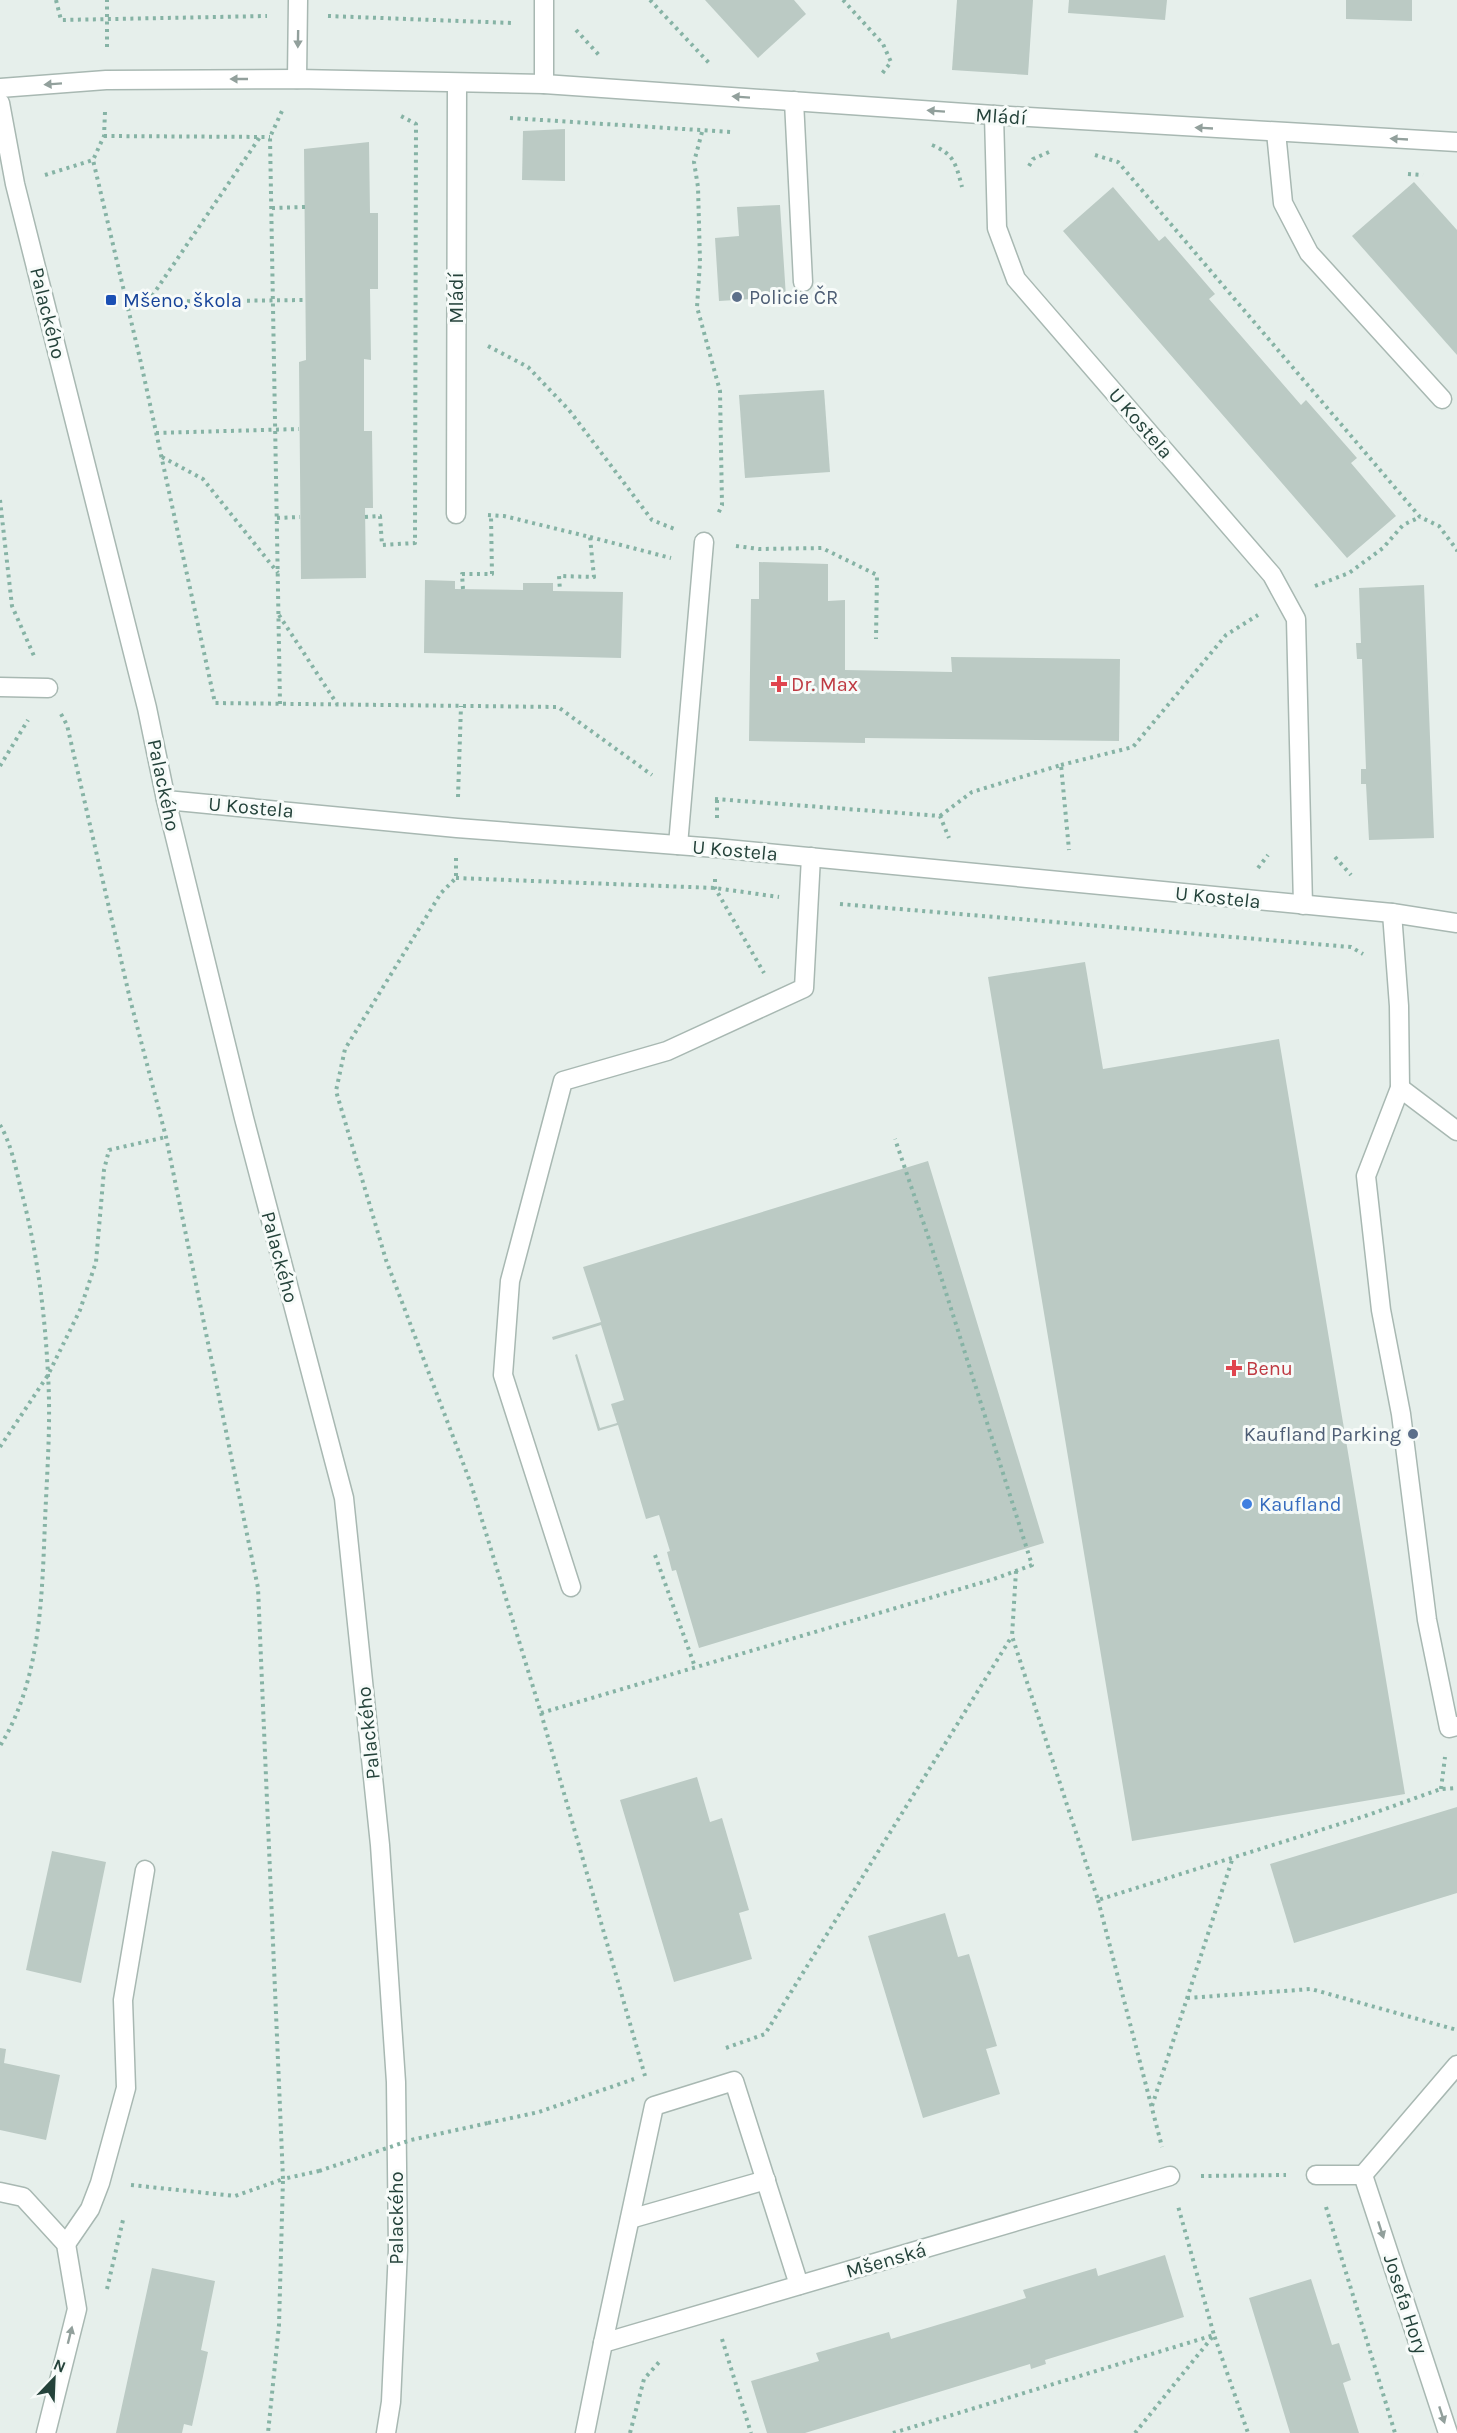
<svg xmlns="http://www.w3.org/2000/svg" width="1457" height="2433" font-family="Karla,sans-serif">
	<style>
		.building { fill: #bbcac4 }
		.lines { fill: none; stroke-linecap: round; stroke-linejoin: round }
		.service-casing { stroke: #a8b8b2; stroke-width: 21 }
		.minor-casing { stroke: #a8b8b2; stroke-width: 21 }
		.tertiary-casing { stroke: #a8b8b2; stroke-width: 21 }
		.path { stroke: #86b3a5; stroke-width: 4; stroke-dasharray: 3 4.5; stroke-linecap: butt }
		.service { stroke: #fff; stroke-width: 18 }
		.minor { stroke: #fff; stroke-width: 18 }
		.tertiary { stroke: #fff; stroke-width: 18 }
		.path-bridge { stroke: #86b3a5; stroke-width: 4; stroke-dasharray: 3 4.5; stroke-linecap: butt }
		.oneway { fill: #92a09c }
		.service-dot { fill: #5c6f8a; stroke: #f7fbf9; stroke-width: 2 }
		.transit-dot { fill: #1a4fb4; stroke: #f7fbf9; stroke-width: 2 }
		.health-dot { fill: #e0444e; stroke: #f7fbf9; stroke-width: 2 }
		.shop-dot { fill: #3f7fe0; stroke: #f7fbf9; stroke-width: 2 }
		.labels { text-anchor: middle; stroke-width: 6; stroke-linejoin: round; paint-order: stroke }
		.street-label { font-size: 20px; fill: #24423a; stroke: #f7fbf9 }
		.service-label { font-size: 20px; fill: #4e5e75; stroke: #f7fbf9; text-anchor: start }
		.transit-label { font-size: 20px; fill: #164399; stroke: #f7fbf9; text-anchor: start }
		.health-label { font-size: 20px; fill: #be3a42; stroke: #f7fbf9; text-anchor: start }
		.shop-label { font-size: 20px; fill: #366cbe; stroke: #f7fbf9; text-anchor: start }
	</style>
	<rect width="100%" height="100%" fill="#e6efeb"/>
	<g class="building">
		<path d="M705 0H794L806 14 758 58Z"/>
		<path d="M957 0H1033L1028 75 952 70Z"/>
		<path d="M1069 0H1167L1165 20 1068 13Z"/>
		<path d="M1346 0H1412V21L1346 19Z"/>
		<path d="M565 129V181L522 180 523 131Z"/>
		<path d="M369 142 370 213H378V289H370L371 360 364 359V431H372L373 508H365L366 578 301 579 299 362 306 360 304 149Z"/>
		<path d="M1414 182 1457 230V355L1352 236Z"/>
		<path d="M1113 187 1159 241 1165 236 1215 294 1209 299 1301 405 1306 400 1357 458 1351 463 1396 516 1347 558 1063 231Z"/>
		<path d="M780 205 786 297 719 301 715 238 739 236 737 207Z"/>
		<path d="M824 390 830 472 745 478 739 395Z"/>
		<path d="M759 562 828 564V601L845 600V670L952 672 951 657 1120 659 1119 741 865 738V743L749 741 751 599H759Z"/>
		<path d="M425 580 455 581V589L523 590V583H553V591L623 592 621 658 424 653Z"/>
		<path d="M1424 585 1434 838 1369 840 1366 784H1361V769H1366L1362 659H1357L1356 643H1361L1359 588Z"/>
		<path d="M1085 962 1103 1069 1279 1039 1405 1794 1132 1841 988 977Z"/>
		<path d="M928 1161 1044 1543 699 1648 676 1570 672 1571 667 1552 670 1551 659 1515 646 1519 618 1425 598 1431 575 1355 577 1354 600 1428 617 1423 611 1404 624 1400 601 1325 553 1340 552 1337 601 1322 583 1267Z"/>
		<path d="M697 1777 710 1822 722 1818 749 1910 739 1913 752 1959 674 1982 620 1800Z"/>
		<path d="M1457 1807V1893L1294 1943 1270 1864Z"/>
		<path d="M52 1851 106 1862 81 1983 26 1970Z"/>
		<path d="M945 1913 958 1957 969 1954 997 2046 986 2049 1000 2094 923 2118 868 1936Z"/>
		<path d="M0 2048 6 2049 4 2063 60 2075 46 2140 0 2130Z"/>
		<path d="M1165 2255 1184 2317 1045 2360 1046 2364 1031 2369 1030 2364 805 2433H767L751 2381 819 2361 816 2353 889 2332 891 2339 1026 2298 1023 2290 1096 2268 1098 2276Z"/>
		<path d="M152 2268 215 2281 201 2350 208 2352 202 2381 192 2426 184 2424 182 2433H116Z"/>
		<path d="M1311 2279 1332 2345 1339 2343 1351 2380 1343 2383 1359 2433H1290L1249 2298Z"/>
	</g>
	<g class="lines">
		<defs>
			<g id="service">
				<path d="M794 101 803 282"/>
				<path d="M1276 132 1283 203 1309 253 1442 399"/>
				<path d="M678 845 704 542"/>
				<path d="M1392 913 1399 1006 1400 1088 1366 1176 1381 1310 1401 1414 1427 1620 1449 1728 1457 1726"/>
				<path d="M1400 1088 1457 1131"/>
				<path d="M571 1587 503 1375 510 1281 563 1081 667 1051 804 988 811 857"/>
				<path d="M630 2219 766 2180"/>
				<path d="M603 2343 654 2106 734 2081 799 2285"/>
			</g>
			<g id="minor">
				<path d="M544 0V84"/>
				<path d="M297 79 298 0"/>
				<path d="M0 88 106 80 297 79 544 84 994 115 1457 142"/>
				<path d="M994 115 997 228 1016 279 1272 575 1296 619 1303 905"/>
				<path d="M456 514 457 83"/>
				<path d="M0 687 48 688"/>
				<path d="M166 800 457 828 716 848 1392 913 1457 923"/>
				<path d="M1316 2175H1363L1457 2065"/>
				<path d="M1363 2175 1448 2433"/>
				<path d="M0 2192 23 2197 66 2244 77 2309 46 2433"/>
				<path d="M66 2244 90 2209 100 2183 126 2088 123 2000 145 1870"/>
				<path d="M585 2433 603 2343 1170 2176"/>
			</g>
			<path id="tertiary" d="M0 103 15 184 147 708 166 800 244 1118 344 1498 380 1845 396 2082 398 2250 391 2402 386 2433"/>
		</defs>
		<use href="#service" class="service-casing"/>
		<use href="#minor" class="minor-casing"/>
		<use href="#tertiary" class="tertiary-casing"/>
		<g class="path">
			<path d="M56 0 61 20 267 16"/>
			<path d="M650 0 709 63"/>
			<path d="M843 0 883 44 891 62 881 75"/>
			<path d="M328 16 512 23"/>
			<path d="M576 30 599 55"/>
			<path d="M107 47V0"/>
			<path d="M105 112 104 136 93 160 141 363 215 703 558 707 652 775"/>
			<path d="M510 118 731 132"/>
			<path d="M702 132 694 162 698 187 700 262 697 307 720 391 722 505 718 514"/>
			<path d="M104 136 270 137"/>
			<path d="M932 145C954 154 956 164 962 187"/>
			<path d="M1095 155 1118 162 1420 517 1439 526 1457 550V556"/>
			<path d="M1029 166 1033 159 1049 152"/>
			<path d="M1408 174 1423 175"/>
			<path d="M45 175 93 160"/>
			<path d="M272 208 305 207"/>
			<path d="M127 302 306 300"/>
			<path d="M148 302 260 137"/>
			<path d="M488 346 528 367 569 410 652 520 677 530"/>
			<path d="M156 433 299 429"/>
			<path d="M162 457 203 479 278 573"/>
			<path d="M0 500 12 606 34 656"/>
			<path d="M488 515 504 516 590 537 594 577 559 576 560 591"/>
			<path d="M365 517 380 516 382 545 415 543 416 124 399 115"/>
			<path d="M277 518 300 517"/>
			<path d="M590 537 671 558"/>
			<path d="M736 546 759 549 822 548 877 575 876 639"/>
			<path d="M1315 586 1349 573 1383 548 1403 525 1420 517"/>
			<path d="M463 589 462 574H492L491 516"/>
			<path d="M279 615 337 704"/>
			<path d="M280 704 270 137 282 111"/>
			<path d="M61 714 67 725 130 999 166 1137 258 1588 283 2179 319 2171"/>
			<path d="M1061 765 1133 747 1226 635 1258 615"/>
			<path d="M0 766 28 720"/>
			<path d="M458 797 461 706"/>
			<path d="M715 799 940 816 949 838"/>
			<path d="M940 816 972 792 1061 765 1069 850"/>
			<path d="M717 818V800"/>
			<path d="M1335 857 1351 875"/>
			<path d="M456 858V878L441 893 345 1049 336 1091 386 1260 471 1484 541 1713 645 2076"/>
			<path d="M1258 868 1268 855"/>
			<path d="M456 878 715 888 779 897"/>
			<path d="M715 879V888L764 973"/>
			<path d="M840 904 1351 947 1363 954"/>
			<path d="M0 1125C11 1143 16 1169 21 1190 37 1250 45 1313 48 1375 51 1423 47 1473 45 1521 42 1596 41 1680 0 1746"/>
			<path d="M0 1447 48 1375 80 1310 96 1262 104 1170 109 1150 166 1137"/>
			<path d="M655 1555 695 1667"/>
			<path d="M1016 1571 1012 1636 1098 1900 1365 1816 1441 1789 1457 1788"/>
			<path d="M541 1713 994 1579 1032 1565 930 1242 895 1139"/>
			<path d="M1441 1789 1445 1757"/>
			<path d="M1098 1900 1162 2147"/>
			<path d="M1187 1998 1311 1989 1457 2030"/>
			<path d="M726 2048 765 2034 1012 1636"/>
			<path d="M1152 2106 1233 1857"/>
			<path d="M488 2123 539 2112 634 2079"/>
			<path d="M1201 2176 1286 2175"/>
			<path d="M131 2185 235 2196 283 2179 279 2325 268 2433"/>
			<path d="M1326 2207 1395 2433"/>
			<path d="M107 2289 123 2220"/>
			<path d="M722 2339 751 2433"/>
			<path d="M630 2433 644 2379 661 2360"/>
			<path d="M893 2433 1214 2335 1248 2433"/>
			<path d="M1135 2433 1214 2335 1178 2206"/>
		</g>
		<use href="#service" class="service"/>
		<use href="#minor" class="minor"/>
		<use href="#tertiary" class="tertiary"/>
		<path class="path-bridge" d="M319 2171 411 2140 488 2123"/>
	</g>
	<defs><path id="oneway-solid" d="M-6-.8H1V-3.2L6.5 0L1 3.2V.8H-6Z" transform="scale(1.5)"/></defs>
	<g class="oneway">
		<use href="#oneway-solid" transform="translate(298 39) rotate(91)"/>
		<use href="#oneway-solid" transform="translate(239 79) rotate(180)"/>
		<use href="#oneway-solid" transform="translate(53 84) rotate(176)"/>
		<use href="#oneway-solid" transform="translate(741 97) rotate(-176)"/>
		<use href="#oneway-solid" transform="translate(936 111) rotate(-176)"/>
		<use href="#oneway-solid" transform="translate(1204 128) rotate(-177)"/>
		<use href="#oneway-solid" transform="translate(1399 139) rotate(-177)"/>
		<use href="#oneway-solid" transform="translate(1381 2230) rotate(72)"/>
		<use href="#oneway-solid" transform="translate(70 2335) rotate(-76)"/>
		<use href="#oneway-solid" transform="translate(1442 2415) rotate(72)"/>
	</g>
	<g class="service-dot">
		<circle cx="737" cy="297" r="6"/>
		<circle cx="1413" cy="1434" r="6"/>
	</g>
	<rect class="transit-dot" x="105" y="294" width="12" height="12" rx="3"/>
	<g class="health-dot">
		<path d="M776 675h6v6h6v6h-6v6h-6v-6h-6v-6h6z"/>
		<path d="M1231 1359h6v6h6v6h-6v6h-6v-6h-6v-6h6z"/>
	</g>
	<circle class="shop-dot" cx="1247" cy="1504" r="6"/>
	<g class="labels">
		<g class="street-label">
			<text transform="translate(1001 116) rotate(4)" y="7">Mládí</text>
			<text transform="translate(456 298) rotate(-90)" y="7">Mládí</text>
			<text transform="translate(48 313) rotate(76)" y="7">Palackého</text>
			<text transform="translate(1141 423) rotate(49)" y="7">U Kostela</text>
			<text transform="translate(164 785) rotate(78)" y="7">Palackého</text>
			<text transform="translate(251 807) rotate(5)" y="7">U Kostela</text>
			<text transform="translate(735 850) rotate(5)" y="7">U Kostela</text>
			<text transform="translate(1218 897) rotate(6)" y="7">U Kostela</text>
			<text transform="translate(280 1257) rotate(75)" y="7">Palackého</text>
			<text transform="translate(368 1733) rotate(-96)" y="7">Palackého</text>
			<text transform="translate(396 2218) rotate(-90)" y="7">Palackého</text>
			<text transform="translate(886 2260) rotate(-16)" y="7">Mšenská</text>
			<text transform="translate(1406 2304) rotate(72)" y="7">Josefa Hory</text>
		</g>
		<g class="service-label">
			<text x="749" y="304">Policie ČR</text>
			<text x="1401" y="1441" text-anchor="end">Kaufland Parking</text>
		</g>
		<g class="transit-label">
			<text x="123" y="307">Mšeno, škola</text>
		</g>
		<g class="health-label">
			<text x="791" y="691">Dr. Max</text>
			<text x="1246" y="1375">Benu</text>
		</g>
		<g class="shop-label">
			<text x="1259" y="1511">Kaufland</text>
		</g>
	</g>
	<g transform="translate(54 2379) rotate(23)" stroke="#f7fbf9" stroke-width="4.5" paint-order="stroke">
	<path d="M0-4.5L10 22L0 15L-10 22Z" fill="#24423a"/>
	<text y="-9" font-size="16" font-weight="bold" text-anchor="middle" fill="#24423a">N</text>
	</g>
</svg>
